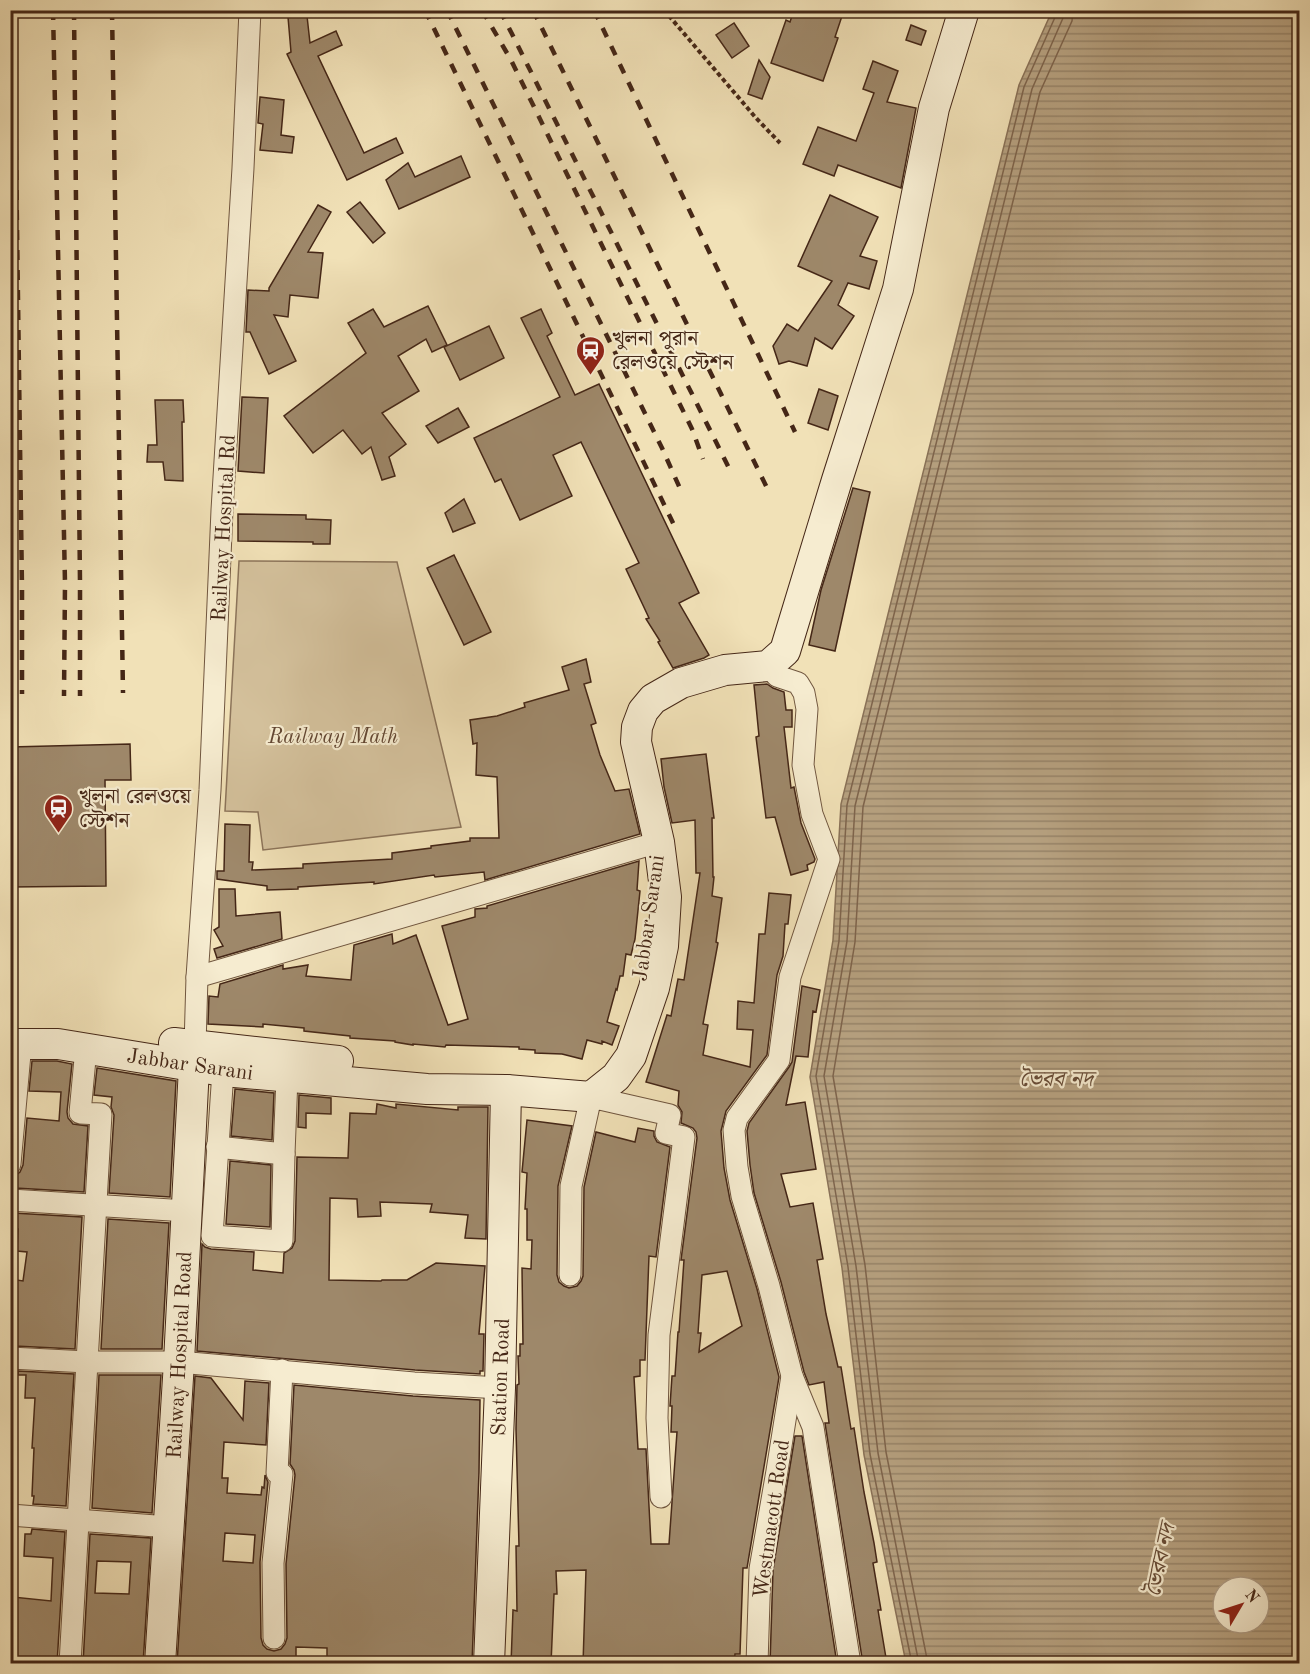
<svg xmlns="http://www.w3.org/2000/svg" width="1310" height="1674" font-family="'Old Standard TT','Noto Serif Bengali',serif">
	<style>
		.green { fill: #d4c19c; stroke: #8c745a; stroke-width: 1.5 }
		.water { fill: url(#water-rules); stroke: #897157; stroke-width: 1.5; fill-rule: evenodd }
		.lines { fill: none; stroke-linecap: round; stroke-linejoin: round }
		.shore { stroke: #7e644c; stroke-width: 1.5 }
		.building { fill: #9e886a; stroke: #452717; stroke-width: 1.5; fill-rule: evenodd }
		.street-casing { stroke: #70563f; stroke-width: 23 }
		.secondary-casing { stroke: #452717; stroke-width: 32 }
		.path { stroke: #452717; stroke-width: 4; stroke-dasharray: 4.5 3; stroke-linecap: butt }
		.street { stroke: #f6ecd0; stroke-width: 21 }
		.secondary { stroke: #f6ecd0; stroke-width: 30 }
		.rail { stroke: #452717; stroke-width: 4.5; stroke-dasharray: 10 10; stroke-linecap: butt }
		.labels { text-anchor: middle; stroke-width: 4.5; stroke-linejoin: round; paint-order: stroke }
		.poi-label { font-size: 21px; fill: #452717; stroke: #f6ecd0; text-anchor: start }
		.street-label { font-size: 21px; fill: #452717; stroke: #f6ecd0 }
		.park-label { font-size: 21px; font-style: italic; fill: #624632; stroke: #f6ecd0 }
		.water-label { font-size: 22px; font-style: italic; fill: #674c37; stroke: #f6ecd0 }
	</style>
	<defs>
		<pattern id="water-rules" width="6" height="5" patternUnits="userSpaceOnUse" patternTransform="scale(1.5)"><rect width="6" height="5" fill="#b7a281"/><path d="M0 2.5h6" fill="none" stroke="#978469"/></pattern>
	</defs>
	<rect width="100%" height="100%" fill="#f1e1b7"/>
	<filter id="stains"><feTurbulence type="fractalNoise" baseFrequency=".00333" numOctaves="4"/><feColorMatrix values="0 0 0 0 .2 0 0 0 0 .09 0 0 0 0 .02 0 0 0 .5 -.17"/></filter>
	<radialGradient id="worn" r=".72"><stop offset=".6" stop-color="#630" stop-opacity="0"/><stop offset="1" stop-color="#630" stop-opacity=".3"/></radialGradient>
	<path class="green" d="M239 561 397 562 461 827 263 850 258 812 225 811Z"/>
	<path class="water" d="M1052 11H1299V1663H906L864 1455 842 1268 810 1077 833 940 841 804 1019 85ZM1223 1587H1259V1623H1223Z"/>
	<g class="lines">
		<g class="shore">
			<path d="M912 1664 870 1454 848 1267 816 1076 839 941 847 805 1024 87 1056 15 1057 10"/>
			<path d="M919 1664 878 1453 856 1266 824 1076 847 941 855 806 1032 89 1063 18 1064 10"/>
			<path d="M928 1664 886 1452 865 1265 833 1076 855 942 863 807 1040 92 1072 21 1073 10"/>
		</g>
	</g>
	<g class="building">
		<path d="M794 10H844L835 37 838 38 823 81 771 63 786 20 790 22Z"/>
		<path d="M307 16 310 43 336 31 342 45 318 56 364 153 396 138 403 153 347 180 287 54 291 52 288 17Z"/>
		<path d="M734 23 749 46 732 58 716 35Z"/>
		<path d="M911 25 926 31 921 45 906 40Z"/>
		<path d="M759 60 770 77 762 99 748 94Z"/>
		<path d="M873 61 898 71 887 102 916 108 901 188 838 165 834 176 803 164 818 127 856 141 874 93 863 89Z"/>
		<path d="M260 97 284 100 281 135 294 137 292 153 260 150 263 124 258 123Z"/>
		<path d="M461 156 470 177 399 209 386 180 408 163 415 177Z"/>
		<path d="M830 195 878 217 860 256 877 261 869 289 848 283 838 305 854 316 832 349 815 338 807 366 789 361 779 364 773 346 787 324 798 331 832 281 798 266Z"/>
		<path d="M360 202 385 233 373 243 347 212Z"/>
		<path d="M318 205 331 212 308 252 323 253 318 298 290 295 288 317 274 315 296 361 269 374 250 332H246L248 290 269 291V288Z"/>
		<path d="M428 306 447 345 432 352 426 339 398 356 419 391 382 413 406 444 389 457 395 476 382 480 371 447 362 454 343 430 313 453 284 416 366 353 348 323 373 309 384 327Z"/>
		<path d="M541 309 552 333 547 336 575 395 599 384 699 593 679 603 709 655 704 658 673 668 658 642 660 641 646 619 649 618 626 569 639 563 581 442 553 455 572 496 520 520 501 479 495 482 474 438 560 397 521 318Z"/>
		<path d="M489 326 504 358 460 380 444 347Z"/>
		<path d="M819 389 838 396 828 430 808 423Z"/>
		<path d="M242 397 268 398 264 473 238 471Z"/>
		<path d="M155 400H183L184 422H182L183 481 165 480 163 462H147L148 445H157Z"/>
		<path d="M458 408 469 427 438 443 426 426Z"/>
		<path d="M853 488 870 492 835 651 809 645 821 590Z"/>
		<path d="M464 499 475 523 453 532 445 513Z"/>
		<path d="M238 514 306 515V519L331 520 330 544H313V542L238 541Z"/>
		<path d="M454 555 491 632 464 645 427 568Z"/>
		<path d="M586 659 591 682 584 684 596 723 591 725 600 755 615 791 629 789 640 834 485 880 484 872 435 877 434 875 374 884V882L298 887V889L267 890V886L217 879V871H224L225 824 250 825 249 862H253L252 870 303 868V864L392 859V853L431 848V846L470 841V838H499L497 777 476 775 477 743 473 744 470 720 497 716 525 707 524 703 569 690 562 667Z"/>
		<path d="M767 684 773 688 784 692 786 710H792V727H784L791 788 794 787 801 823 815 859 814 862 807 865 808 870 791 875 775 817 766 818 756 737 759 736 754 685Z"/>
		<path d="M130 744 131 780H105L106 886 10 887V747Z"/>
		<path d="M706 754 714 818H712L713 877H714L712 896 722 898 716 942 718 943 703 1024 708 1025 703 1055 750 1067 753 1030 737 1029 738 1001 754 1003 759 934H765L769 893 791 895 788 924H785L783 956 777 975 767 1055 726 1111 721 1131 724 1168 730 1200 757 1289 779 1377 747 1568H743L740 1654H735L734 1664H583L586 1570 556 1571 557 1594H554L551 1664H511L513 1610 517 1611 516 1546H519L516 1429 517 1385 519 1384 518 1356H520V1344H523L522 1268 531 1269 532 1240H527V1209H525L527 1173 522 1172 527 1120 572 1126 558 1186 557 1275 559 1282 564 1286 569 1288 577 1286 581 1281 583 1276 584 1187 596 1132 635 1142 638 1128 654 1131V1136L657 1142 670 1147 656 1257 649 1256 645 1360H640V1376L634 1377 638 1449H646L651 1544H669L677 1432H671L672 1406H670L672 1376H675L678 1332H679L684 1260H681L697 1138 696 1132 693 1128 681 1123 682 1112 678 1105 679 1091 646 1082 667 1015 671 1016 678 979 684 980 700 873H696L695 820 672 823 664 787 661 759ZM727 1271 742 1326 699 1352 701 1333H698L702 1275Z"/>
		<path d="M639 861 637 890 640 891 635 939 631 955 626 954 623 976H620L617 990 616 989 607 1022 619 1026 612 1045 602 1041V1044L587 1040 582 1059 562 1054 535 1053V1050L519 1049V1047L446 1045 445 1047 413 1044V1045L395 1042V1041L350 1038V1036L304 1031V1028L263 1024V1027L208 1024 209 996 218 997 220 984 283 965V969L308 965 306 976 351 980 354 945 392 934 393 944 416 935 448 1025 468 1019 442 926 475 917V909L487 908V906Z"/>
		<path d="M219 889H235L236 916 280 912 282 939 217 958 214 949 223 946 214 930 219 927Z"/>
		<path d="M802 986 820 990 816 1012 813 1011 808 1057 796 1056 786 1105 805 1102 816 1169 781 1174 790 1207 813 1203 823 1259 817 1260 826 1314 838 1367H841L851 1429 854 1428 864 1492 874 1543 877 1562 873 1563 881 1610H878L887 1664H863L825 1423H829L824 1382 809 1385 804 1372 781 1282 754 1193 750 1165 747 1131 749 1123 789 1067 792 1062Z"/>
		<path d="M32 1061H57L72 1064 67 1112 68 1118 73 1124 88 1126 84 1192 15 1188V1176L20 1172 23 1165 27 1118 59 1121 61 1092 29 1091Z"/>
		<path d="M97 1068 176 1081 170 1197 109 1193 114 1115 111 1107 112 1097 94 1095Z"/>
		<path d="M235 1089 274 1093 272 1140 231 1136Z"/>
		<path d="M299 1095 331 1098V1114L306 1113V1128L298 1127Z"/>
		<path d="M377 1104 396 1108V1104L458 1110V1107H488L486 1239 465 1238 468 1215 430 1212 432 1204 380 1202 381 1216 358 1217 357 1199 330 1198 329 1280 381 1281 382 1280H407L436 1263 485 1266 479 1334H484L483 1371H480V1374L415 1370 197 1351 202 1244 205 1247 211 1249 254 1252 253 1270 283 1273 284 1253 292 1248 295 1241 297 1157 348 1158 350 1113 376 1114Z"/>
		<path d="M230 1161 271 1165 270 1227 226 1224Z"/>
		<path d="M13 1213 82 1217 75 1349 15 1346V1319H13L14 1291H16L17 1280 23 1281 27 1252 17 1251 18 1229H12Z"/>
		<path d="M108 1219 169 1223 162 1349H101Z"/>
		<path d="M18 1371 74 1374 66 1506 33 1504 34 1496H32L34 1448H32L35 1398H25L26 1375H18Z"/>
		<path d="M99 1375H161L152 1513 92 1508Z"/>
		<path d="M195 1376 211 1378 243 1420 245 1381 269 1383 266 1445 224 1442 222 1478H228L227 1493 261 1495 262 1487 264 1488 265 1475 268 1482 260 1562 261 1638 263 1645 267 1649 274 1651 281 1649 285 1644 287 1638 286 1564 295 1475 294 1470 290 1464 294 1385 413 1396 480 1400 479 1472 472 1664H327V1648L296 1647V1664H177ZM225 1533 255 1535 253 1563 223 1561Z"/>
		<path d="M795 1436H802L837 1664H823V1661L770 1664 773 1570Z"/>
		<path d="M32 1529 65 1532 57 1664H10V1615H12L13 1597 51 1601 53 1558 24 1556 25 1534H31Z"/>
		<path d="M90 1534 151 1538 143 1664H83ZM97 1561 131 1562 129 1594 95 1593Z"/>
	</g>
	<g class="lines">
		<defs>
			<g id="street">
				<path d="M768 666 777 676 798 683 804 693 807 709 803 765 812 814 829 859 790 977 779 1060 737 1118 734 1130 737 1167 742 1196 769 1286 792 1376 813 1427 850 1664"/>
				<path d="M197 977 659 842"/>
				<path d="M195 1046 197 977 210 790 222 510 243 168 250 10"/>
				<path d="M223 1071 212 1236 282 1241 284 1154"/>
				<path d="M217 1147 284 1154 287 1077"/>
				<path d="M10 1164 21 1043"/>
				<path d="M10 1200 187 1211"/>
				<path d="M570 1275 571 1186 591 1097 670 1115 666 1133 684 1137 659 1335 657 1418 661 1497"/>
				<path d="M10 1358 87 1362H179L414 1383 500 1388"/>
				<path d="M10 1515 169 1527"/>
				<path d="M274 1638 273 1563 282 1474 277 1473 282 1370"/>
				<path d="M70 1664 101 1114 80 1113 86 1048"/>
				<path d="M757 1664 760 1569 777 1471 792 1376"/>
			</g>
			<g id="secondary">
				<path d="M174 1043 338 1061"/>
				<path d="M10 1044H58L223 1071 427 1089 506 1090 591 1097 616 1077 631 1056 654 988 663 946 666 897 659 842 636 742 637 727 643 711 653 699 681 683 725 670 768 666 785 651 837 480 898 289 934 108 964 10"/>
				<path d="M160 1664 179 1362 195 1047"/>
				<path d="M489 1664 500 1388 506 1090"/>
			</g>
		</defs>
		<use href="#street" class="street-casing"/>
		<use href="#secondary" class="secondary-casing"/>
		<path class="path" d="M664 10 756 118 780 143"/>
		<use href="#street" class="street"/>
		<use href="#secondary" class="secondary"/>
		<g class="rail">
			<path d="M14 10 22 588V694"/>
			<path d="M53 10 65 583 64 696"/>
			<path d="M74 10 80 583V696"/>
			<path d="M112 10 123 693"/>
			<path d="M425 10 675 527"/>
			<path d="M447 10 662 448 682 493"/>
			<path d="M482 10 511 60 692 429 703 459"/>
			<path d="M500 10 731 472"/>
			<path d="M533 10 770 494"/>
			<path d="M594 10 795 432"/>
		</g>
	</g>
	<defs>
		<symbol id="station-pin" viewBox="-11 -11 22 30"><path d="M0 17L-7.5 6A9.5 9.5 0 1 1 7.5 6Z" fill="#8f2418" stroke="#f6ecd0"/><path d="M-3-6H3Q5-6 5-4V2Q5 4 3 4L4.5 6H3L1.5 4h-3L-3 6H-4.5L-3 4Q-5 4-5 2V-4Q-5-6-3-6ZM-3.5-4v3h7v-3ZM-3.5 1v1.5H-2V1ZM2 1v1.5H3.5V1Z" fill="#fff"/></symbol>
	</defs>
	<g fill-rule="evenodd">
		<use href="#station-pin" x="574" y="334" width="33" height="45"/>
		<use href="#station-pin" x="42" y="792" width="33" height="45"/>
	</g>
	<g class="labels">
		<g class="poi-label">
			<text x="612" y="345">খুলনা পুরান<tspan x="612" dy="24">রেলওয়ে স্টেশন</tspan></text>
			<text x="79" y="803">খুলনা রেলওয়ে<tspan x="79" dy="24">স্টেশন</tspan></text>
		</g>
		<g class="street-label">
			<text transform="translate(223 528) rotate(-87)" y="7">Railway Hospital Rd</text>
			<text transform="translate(648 918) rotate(-82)" y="7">Jabbar Sarani</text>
			<text transform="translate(190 1064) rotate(8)" y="7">Jabbar Sarani</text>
			<text transform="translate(179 1355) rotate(-87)" y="7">Railway Hospital Road</text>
			<text transform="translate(500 1377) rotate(-88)" y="7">Station Road</text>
			<text transform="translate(771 1519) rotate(-82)" y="7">Westmacott Road</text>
		</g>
		<g class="park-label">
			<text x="333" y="743">Railway Math</text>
		</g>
		<g class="water-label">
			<text x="1056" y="1086">ভৈরব নদ</text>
			<text transform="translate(1159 1560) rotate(-78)" y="8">ভৈরব নদ</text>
		</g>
	</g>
	<rect width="1310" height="1674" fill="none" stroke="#f1e1b7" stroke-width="36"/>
	<rect x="12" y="12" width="1286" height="1650" fill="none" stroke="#452717" stroke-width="3"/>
	<rect x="18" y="18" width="1274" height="1638" fill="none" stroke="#452717" stroke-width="1.5"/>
	<g transform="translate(1241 1605) rotate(51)"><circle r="28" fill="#f6ecd0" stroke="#af9d86" stroke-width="1.5"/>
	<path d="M0-4.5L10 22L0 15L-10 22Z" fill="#8f2418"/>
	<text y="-9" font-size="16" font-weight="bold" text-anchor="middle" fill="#452717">N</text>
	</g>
	<rect width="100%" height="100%" filter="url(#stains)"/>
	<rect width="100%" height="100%" fill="url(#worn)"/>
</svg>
